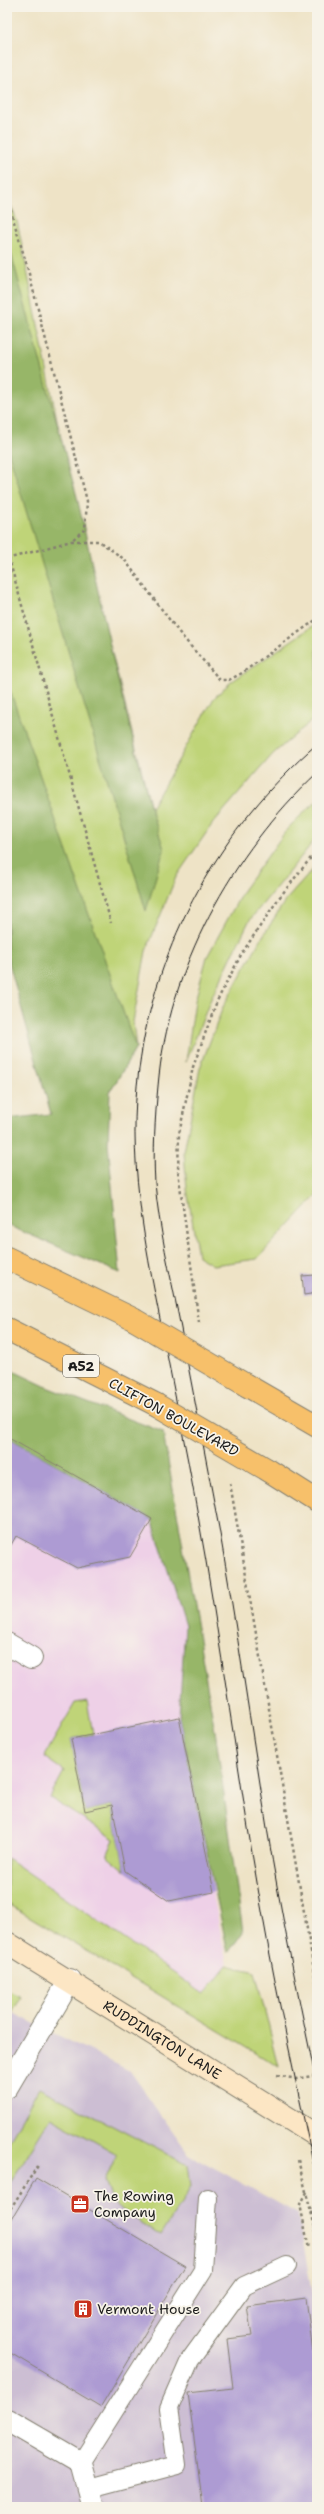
<svg xmlns="http://www.w3.org/2000/svg" width="324" height="2514" font-family="'Shantell Sans',sans-serif">
	<style>
		.built { fill: #eed0e7 }
		.industrial { fill: #ccbed3 }
		.green { fill: #bfd478; stroke: #6e784a }
		.forest { fill: #97b668; stroke: #5a6942 }
		.building { fill: #ad9bd3 }
		.lines { fill: none; stroke-linecap: round; stroke-linejoin: round }
		.lane-casing { stroke: #858071; stroke-width: 20 }
		.street-casing { stroke: #858071; stroke-width: 24 }
		.secondary-casing { stroke: #858071; stroke-width: 24 }
		.highway-casing { stroke: #858071; stroke-width: 24 }
		.path { stroke: #858071; stroke-width: 2.5; stroke-dasharray: 3 3; stroke-linecap: butt }
		.lane { stroke: #fff; stroke-width: 18 }
		.street { stroke: #fff; stroke-width: 22 }
		.secondary { stroke: #fce6c4; stroke-width: 22 }
		.highway { stroke: #f7c06b; stroke-width: 22 }
		.tram { stroke: #1c1c1c; stroke-width: 1 }
		.highway-bridge-casing { stroke: #858071; stroke-width: 24; stroke-linecap: butt }
		.path-bridge { stroke: #858071; stroke-width: 2.5; stroke-dasharray: 3 3; stroke-linecap: butt }
		.highway-bridge { stroke: #f7c06b; stroke-width: 22 }
		.labels { text-anchor: middle; stroke-width: 3.5; stroke-linejoin: round; paint-order: stroke }
		.shield { fill: #f7f3e8; stroke: #5e5c59; stroke-width: 1 }
		.shield-label { font-size: 13px; font-weight: bold; fill: #1c1c1c }
		.street-label { font-size: 14px; fill: #1c1c1c; stroke: #f7f3e8 }
		.poi-label { font-size: 14px; fill: #1c1c1c; stroke: #f7f3e8; text-anchor: start }
	</style>
	<rect width="100%" height="100%" fill="#f7f3e8"/>
	<filter id="ink" filterUnits="userSpaceOnUse"><feTurbulence type="fractalNoise" baseFrequency=".025" numOctaves="2"/><feDisplacementMap in="SourceGraphic" scale="8" xChannelSelector="R" yChannelSelector="G"/><feConvolveMatrix kernelMatrix="1 2 1 2 8 2 1 2 1" color-interpolation-filters="sRGB"/></filter>
	<filter id="wash" filterUnits="userSpaceOnUse"><feTurbulence type="fractalNoise" baseFrequency=".012" numOctaves="4" result="noise"/><feDisplacementMap in="SourceGraphic" scale="16" xChannelSelector="R" yChannelSelector="G"/><feGaussianBlur stdDeviation="0.9" result="paint"/><feColorMatrix in="noise" values="0 0 0 0 0 0 0 0 0 0 0 0 0 0 0 0 0 1.4 0 .05"/><feComposite in="paint" operator="in"/></filter>
	<g filter="url(#wash)">
		<rect width="100%" height="100%" fill="#eee3c6"/>
		<path class="built" d="M7 1435 152 1519 185 1626 179 1717 227 1965 204 1994 7 1858Z"/>
		<path class="industrial" d="M7 2010 130 2071 189 2154 298 2214 317 2321V2507H7Z"/>
		<g class="green">
			<path d="M7 196 17 221 73 499 151 808 214 698 231 682 317 623V716L273 754 213 823 176 877 146 951 133 1022 136 1048 110 1092 7 956Z"/>
			<path d="M317 800V837L249 921 210 1001 186 1062 195 1001 207 957 244 889 288 828Z"/>
			<path d="M317 865V1195L257 1259 213 1265 198 1256 187 1189 184 1152 200 1068 223 1007 258 944 285 901Z"/>
			<path d="M87 1701 93 1734 71 1739 85 1811 112 1805 125 1871 107 1856 114 1839 50 1798 64 1771 44 1757 75 1703Z"/>
			<path d="M7 1858 204 1994 227 1965 255 1972 279 2067 7 1903Z"/>
			<path d="M7 1990 21 1997 7 2022Z"/>
			<path d="M39 2088 188 2165 191 2187 161 2235 126 2213 112 2201 105 2180 117 2154 51 2117 7 2188V2145Z"/>
		</g>
		<g class="forest">
			<path d="M7 238 77 497 119 685 151 809 164 849 146 911 7 447Z"/>
			<path d="M7 682 136 1048 110 1092 108 1143 120 1273 7 1225V1119L51 1114 7 956Z"/>
			<path d="M7 1368 49 1388 163 1432 216 1737 243 1932 228 1953 179 1717 185 1626 152 1519 7 1437Z"/>
		</g>
		<g id="blocks">
			<g class="building">
				<path d="M315 1275 317 1293 304 1295 302 1276Z"/>
				<path d="M7 1437 152 1519 130 1557 77 1568 16 1536 7 1552Z"/>
				<path d="M179 1717 214 1892 169 1901 125 1871 112 1805 85 1811 71 1739Z"/>
				<path d="M36 2178 185 2266 101 2407 7 2351V2227Z"/>
				<path d="M306 2298 317 2383V2507H203L188 2393 233 2388 227 2339 252 2336 247 2306Z"/>
			</g>
		</g>
	</g>
	<g filter="url(#ink)">
		<use href="#blocks" fill-opacity="0" stroke="#858071" stroke-width="1"/>
		<g class="lines">
			<defs>
				<g id="lane">
					<path d="M81 2463 203 2270 208 2198"/>
					<path d="M90 2488 177 2465 169 2408 190 2360 244 2286 287 2266"/>
				</g>
				<g id="street">
					<path d="M7 1644 31 1658"/>
					<path d="M7 2087 70 1980"/>
					<path d="M7 2420 81 2463 93 2507"/>
				</g>
				<g id="secondary">
					<path id="s1" d="M7 1943 317 2136"/>
				</g>
				<g id="highway">
					<path d="M7 1258 133 1319"/>
					<path d="M7 1329 155 1404"/>
					<path d="M246 1385 317 1426"/>
					<path d="M268 1470 317 1501"/>
				</g>
			</defs>
			<use href="#lane" class="lane-casing"/>
			<use href="#street" class="street-casing"/>
			<use href="#secondary" class="secondary-casing"/>
			<use href="#highway" class="highway-casing"/>
			<g class="path">
				<path d="M7 198 27 266 87 501 85 529 71 541"/>
				<path d="M71 541H99L124 559 181 635 220 680H229L242 673 317 619"/>
				<path d="M7 552 111 923"/>
				<path d="M199 1323 178 1171 179 1134 193 1067 217 1001 242 953 279 898 317 850"/>
				<path d="M230 1483 317 1987"/>
				<path d="M277 2075 296 2079 317 2075"/>
				<path d="M298 2160 317 2235"/>
				<path d="M306 2192 300 2204 309 2249"/>
				<path d="M311 2213 317 2212"/>
				<path d="M7 2214 39 2164"/>
				<path d="M314 2274 317 2286"/>
			</g>
			<use href="#lane" class="lane"/>
			<use href="#street" class="street"/>
			<use href="#secondary" class="secondary"/>
			<use href="#highway" class="highway"/>
			<g class="tram">
				<path d="M317 744C221 827 155 943 139 1069 127 1155 144 1240 161 1324 173 1386 186 1448 197 1510 221 1642 238 1775 261 1906 277 1998 298 2090 317 2181"/>
				<path d="M317 773C232 852 168 969 158 1086 155 1118 153 1151 155 1183 159 1228 170 1273 179 1318 192 1388 206 1458 219 1528 237 1628 251 1728 267 1828 281 1914 299 2000 317 2085"/>
			</g>
			<defs>
				<g id="highway-bridge">
					<path d="M133 1319 246 1385"/>
					<path d="M155 1404 268 1470"/>
				</g>
			</defs>
			<use href="#highway-bridge" class="highway-bridge-casing"/>
			<path class="path-bridge" d="M7 559 71 541"/>
			<use href="#highway-bridge" class="highway-bridge"/>
		</g>
	</g>
	<defs>
		<symbol id="office-square" viewBox="-11 -11 22 22"><rect x="-9" y="-9" width="18" height="18" rx="4" fill="#c8321e" stroke="#f7f3e8"/><path d="M-6-3h4V-5.5h4V-3h4V5H-6ZM-1-4.5V-3h2v-1.5ZM-6 0V1H6V0Z" fill="#fff"/></symbol>
		<symbol id="building-square" viewBox="-11 -11 22 22"><rect x="-9" y="-9" width="18" height="18" rx="4" fill="#c8321e" stroke="#f7f3e8"/><path d="M-4-6H4V6H1V3H-1V6H-4ZM-2.5-4.3h1.7v1.8h-1.7ZM.8-4.3h1.7v1.8H.8ZM-2.5-1h1.7V.8h-1.7ZM.8-1h1.7V.8H.8Z" fill="#fff"/></symbol>
	</defs>
	<g fill-rule="evenodd">
		<use href="#office-square" x="69" y="2193" width="22" height="22"/>
		<use href="#building-square" x="72" y="2298" width="22" height="22"/>
	</g>
	<g class="labels">
		<rect class="shield" x="63" y="1355" width="36" height="22" rx="3"/>
		<g class="shield-label">
			<text x="81" y="1371">A52</text>
		</g>
		<g class="street-label">
			<text transform="translate(174 1417) rotate(29)" y="5">CLIFTON BOULEVARD</text>
			<text dy="5" stroke="none"><textPath href="#s1" startOffset="183">RUDDINGTON LANE</textPath></text>
		</g>
		<g class="poi-label">
			<text x="94" y="2201">The Rowing<tspan x="94" dy="16">Company</tspan></text>
			<text x="97" y="2314">Vermont House</text>
		</g>
	</g>
	<rect width="324" height="2514" fill="none" stroke="#f7f3e8" stroke-width="24"/>
</svg>
